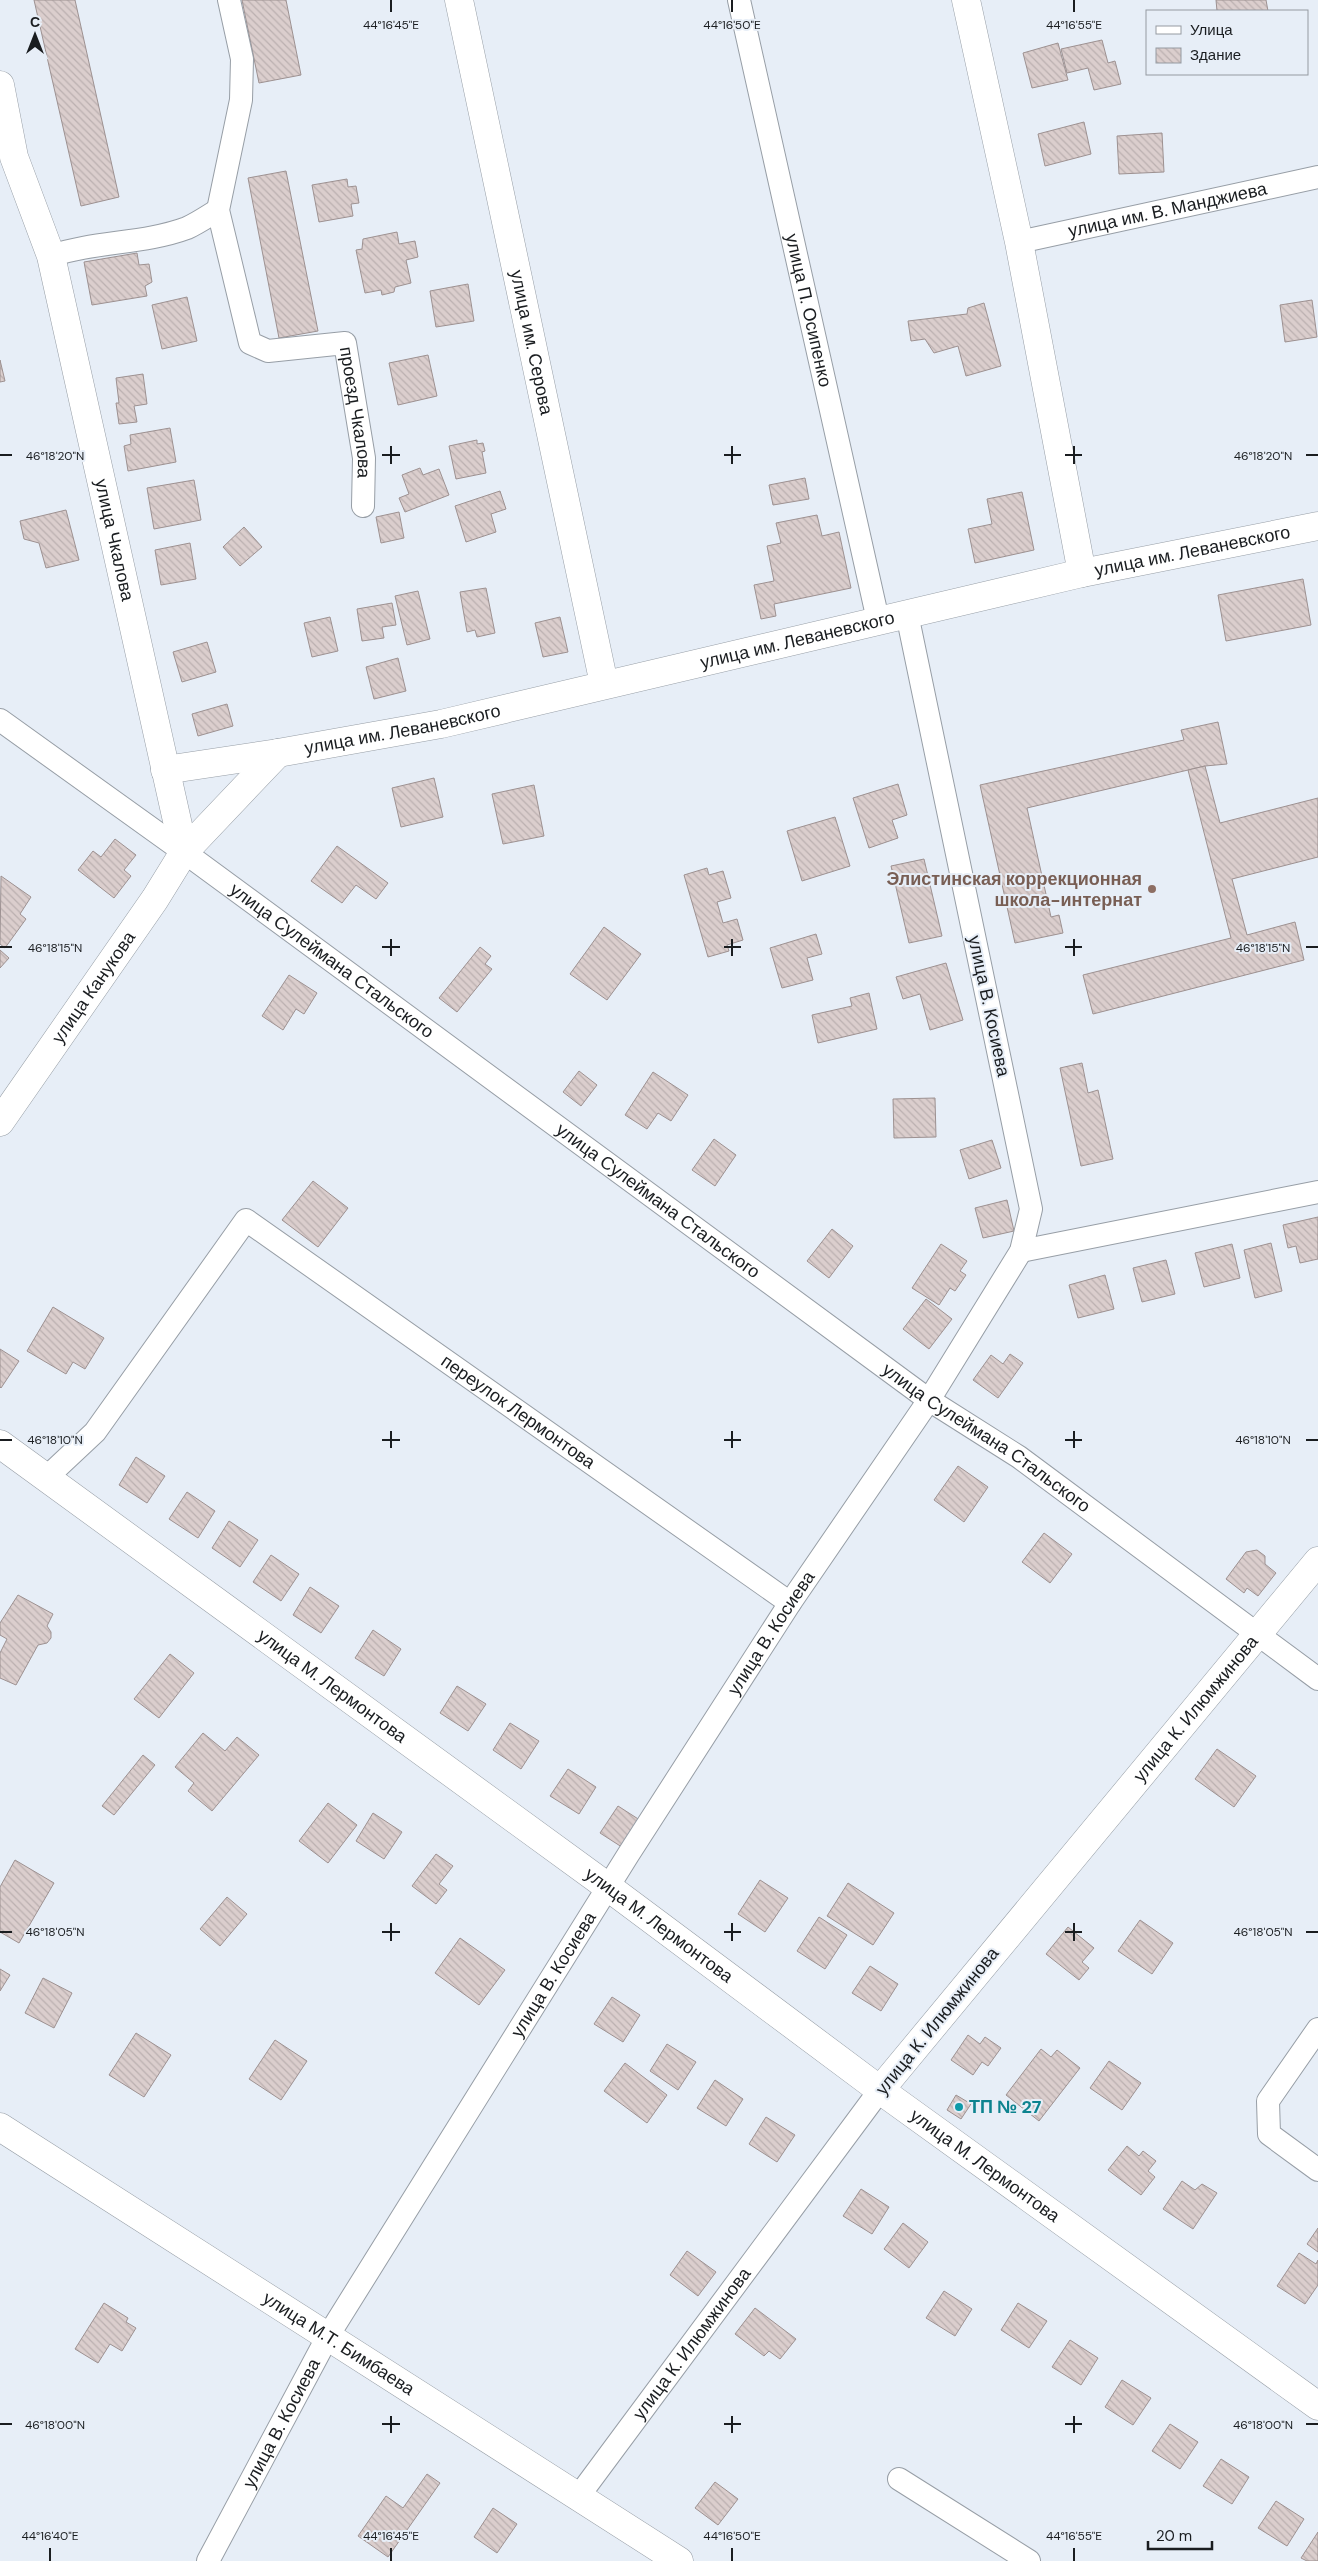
<svg xmlns="http://www.w3.org/2000/svg" width="1318" height="2561" font-family="'DM Sans',sans-serif">
	<style>
		.building { fill: url(#building-back-hatch); stroke: #9d9191 }
		.lines { fill: none; stroke-linecap: round; stroke-linejoin: round }
		.street-casing { stroke: #979ea6; stroke-width: 24 }
		.secondary-casing { stroke: #979ea6; stroke-width: 29 }
		.street { stroke: #fff; stroke-width: 22 }
		.secondary { stroke: #fff; stroke-width: 28 }
		.ticks { fill: none; stroke: #1a1d20; stroke-width: 2 }
		.education-dot { fill: #8d6e63; stroke: #e7eef7; stroke-width: 2 }
		.culture-dot { fill: #0f9aa8; stroke: #e7eef7; stroke-width: 2 }
		.labels { text-anchor: middle; stroke-width: 4; stroke-linejoin: round; paint-order: stroke }
		.street-label { font-size: 18px; fill: #1a1d20; stroke: #e7eef7 }
		.education-label { font-size: 18px; font-weight: bold; fill: #785e54; stroke: #e7eef7; text-anchor: end }
		.culture-label { font-size: 18px; font-weight: bold; fill: #0d838f; stroke: #e7eef7; text-anchor: start }
		.ticks-label { font-size: 12px; text-anchor: middle; fill: #1a1d20; stroke: #e7eef7; stroke-width: 4; stroke-linejoin: round; paint-order: stroke }
	</style>
	<defs>
		<pattern id="building-back-hatch" width="6" height="6" patternUnits="userSpaceOnUse" patternTransform="scale(1.25)"><rect width="6" height="6" fill="#dbcecd"/><path d="M-1 5l2 2M0 0l6 6M5-1l2 2" fill="none" stroke="#bbb0b0"/></pattern>
	</defs>
	<rect width="100%" height="100%" fill="#e7eef7"/>
	<g class="building">
		<path d="M34 0H75L119 197 81 206Z"/>
		<path d="M242 0H286L301 75 259 83Z"/>
		<path d="M1216 0H1266L1268 11H1217Z"/>
		<path d="M1102 40 1108 63 1115 61 1121 84 1094 90 1088 68 1067 73 1061 49Z"/>
		<path d="M1058 43 1068 80 1032 88 1023 53Z"/>
		<path d="M1084 122 1091 154 1045 166 1038 134Z"/>
		<path d="M1162 133 1164 172 1119 174 1117 136Z"/>
		<path d="M286 171 318 331 279 338 248 178Z"/>
		<path d="M347 179 348 187 356 186 359 203 351 204 353 216 319 222 312 185Z"/>
		<path d="M397 232 399 244 415 241 418 257 406 260 411 283 395 287 394 292 382 295 381 290 365 293 356 250 362 249 363 239Z"/>
		<path d="M137 253 139 265 149 264 152 282 145 286 147 296 92 305 84 262Z"/>
		<path d="M468 284 474 321 436 327 430 291Z"/>
		<path d="M187 297 197 341 162 349 152 305Z"/>
		<path d="M1312 300 1317 337 1285 342 1280 305Z"/>
		<path d="M984 303 1001 366 966 376 958 346 934 353 925 339 911 341 908 321 967 314 968 308Z"/>
		<path d="M428 355 437 396 398 405 389 363Z"/>
		<path d="M0 360 5 381 0 382Z"/>
		<path d="M143 374 147 404 134 406 137 422 119 424 116 403H119L116 378Z"/>
		<path d="M170 428 176 462 128 471 124 446 131 444 130 435Z"/>
		<path d="M477 440V444L483 443 485 451 482 452 486 473 456 479 449 446Z"/>
		<path d="M420 468 423 475 439 469 449 495 405 512 399 498 409 494 402 475Z"/>
		<path d="M805 478 809 499 773 505 769 485Z"/>
		<path d="M194 480 201 520 154 529 147 488Z"/>
		<path d="M500 491 506 509 491 514 496 532 466 542 455 506Z"/>
		<path d="M1022 492 1034 550 975 563 968 529 992 524 987 499Z"/>
		<path d="M66 510 79 560 46 568 39 543 24 539 20 521Z"/>
		<path d="M399 512 404 538 381 543 376 517Z"/>
		<path d="M817 515 822 536 839 532 851 588 774 604 776 616 761 619 754 585 774 581 767 546 781 543 776 523Z"/>
		<path d="M244 527 262 547 240 566 223 547Z"/>
		<path d="M190 543 196 579 161 585 155 550Z"/>
		<path d="M1303 579 1311 625 1226 641 1218 595Z"/>
		<path d="M486 588 495 633 477 637 475 630 467 632 460 592Z"/>
		<path d="M418 591 430 639 407 645 395 596Z"/>
		<path d="M392 603 396 625 382 627 384 638 362 641 357 609Z"/>
		<path d="M330 617 338 651 312 657 304 623Z"/>
		<path d="M560 617 568 652 543 657 535 623Z"/>
		<path d="M207 642 216 672 182 682 173 652Z"/>
		<path d="M398 658 406 691 374 699 366 667Z"/>
		<path d="M227 704 233 726 198 736 192 714Z"/>
		<path d="M1218 722 1227 764 1205 766 1027 808 1051 917 1059 915 1063 933 1015 943 980 785 1184 740 1181 730Z"/>
		<path d="M1205 766 1220 823 1318 798V857L1232 879 1247 935 1295 922 1304 960 1093 1014 1083 975 1231 938 1188 770Z"/>
		<path d="M434 778 443 817 401 827 392 788Z"/>
		<path d="M898 784 907 815 892 820 898 838 869 848 853 798Z"/>
		<path d="M534 785 544 836 503 844 492 794Z"/>
		<path d="M835 817 850 866 802 881 787 831Z"/>
		<path d="M115 839 136 855 124 870 131 876 114 898 78 870 93 851 101 857Z"/>
		<path d="M337 846 388 883 376 899 356 885 342 903 311 881Z"/>
		<path d="M924 859 942 936 909 943 891 866Z"/>
		<path d="M707 868 709 875 723 871 731 898 717 902 723 923 737 919 743 940 727 945 729 951 708 957 684 875Z"/>
		<path d="M1 876 31 897 20 914 26 919 5 948 0 944Z"/>
		<path d="M604 927 641 954 607 1000 570 974Z"/>
		<path d="M816 934 822 954 807 958 813 980 782 988 770 948Z"/>
		<path d="M480 947 491 956 485 964 492 969 457 1012 439 998Z"/>
		<path d="M0 950 9 958 0 968Z"/>
		<path d="M946 963 963 1020 930 1030 920 994 903 999 896 977Z"/>
		<path d="M289 975 317 993 304 1014 296 1009 283 1030 262 1016Z"/>
		<path d="M869 993 877 1029 818 1043 812 1015 852 1006 850 998Z"/>
		<path d="M1082 1063 1088 1093 1098 1090 1113 1159 1081 1166 1060 1068Z"/>
		<path d="M579 1071 597 1085 581 1106 563 1092Z"/>
		<path d="M653 1072 688 1095 671 1121 658 1113 647 1129 625 1115Z"/>
		<path d="M935 1098 936 1137 894 1138 893 1099Z"/>
		<path d="M714 1139 736 1155 715 1186 692 1170Z"/>
		<path d="M992 1140 1001 1168 969 1179 960 1150Z"/>
		<path d="M313 1181 348 1208 318 1247 282 1220Z"/>
		<path d="M1007 1200 1014 1231 983 1238 975 1208Z"/>
		<path d="M1318 1217V1259L1300 1263 1296 1246 1288 1248 1283 1225Z"/>
		<path d="M832 1229 853 1246 829 1278 807 1261Z"/>
		<path d="M1271 1243 1282 1291 1255 1298 1244 1250Z"/>
		<path d="M941 1244 967 1261 960 1271 966 1275 955 1291 950 1288 939 1305 912 1288Z"/>
		<path d="M1232 1244 1240 1278 1204 1287 1195 1253Z"/>
		<path d="M1166 1260 1175 1294 1142 1302 1133 1268Z"/>
		<path d="M1105 1275 1114 1309 1078 1318 1069 1285Z"/>
		<path d="M926 1299 952 1319 929 1349 903 1329Z"/>
		<path d="M53 1307 104 1338 85 1369 73 1362 66 1374 27 1351Z"/>
		<path d="M0 1349 19 1361 1 1388 0 1387Z"/>
		<path d="M1010 1354 1023 1363 998 1398 973 1380 991 1355 1003 1364Z"/>
		<path d="M136 1457 165 1476 147 1503 119 1485Z"/>
		<path d="M958 1466 988 1487 964 1522 934 1500Z"/>
		<path d="M187 1492 215 1511 198 1538 169 1519Z"/>
		<path d="M229 1521 258 1540 240 1567 212 1548Z"/>
		<path d="M1044 1533 1072 1554 1050 1583 1022 1562Z"/>
		<path d="M1257 1550 1265 1556V1564L1276 1573 1258 1596 1247 1588 1244 1593 1226 1579 1246 1552Z"/>
		<path d="M271 1555 299 1574 281 1601 253 1582Z"/>
		<path d="M310 1587 339 1606 321 1633 293 1615Z"/>
		<path d="M18 1595 53 1614 47 1626 51 1632V1638L47 1643 38 1645 16 1685 0 1678V1653L7 1639 0 1635V1623Z"/>
		<path d="M373 1630 401 1649 384 1676 355 1658Z"/>
		<path d="M170 1654 194 1673 159 1718 134 1699Z"/>
		<path d="M457 1686 486 1704 468 1731 440 1713Z"/>
		<path d="M510 1723 539 1741 521 1769 493 1750Z"/>
		<path d="M203 1733 225 1751 237 1737 259 1755 212 1811 188 1791 194 1783 175 1767Z"/>
		<path d="M1217 1749 1256 1776 1234 1807 1195 1779Z"/>
		<path d="M143 1755 155 1765 114 1815 102 1806Z"/>
		<path d="M568 1769 596 1787 579 1814 550 1796Z"/>
		<path d="M328 1803 357 1825 328 1863 299 1841Z"/>
		<path d="M618 1806 646 1824 628 1851 600 1833Z"/>
		<path d="M373 1813 402 1832 384 1859 356 1841Z"/>
		<path d="M436 1854 453 1866 439 1884 447 1890 436 1904 412 1886Z"/>
		<path d="M15 1860 54 1883 19 1943 0 1932V1887Z"/>
		<path d="M760 1880 788 1898 765 1932 738 1914Z"/>
		<path d="M848 1883 894 1913 873 1945 827 1916Z"/>
		<path d="M227 1897 247 1914 220 1946 200 1929Z"/>
		<path d="M819 1917 847 1935 825 1969 797 1951Z"/>
		<path d="M1140 1920 1173 1943 1152 1974 1118 1951Z"/>
		<path d="M1068 1927 1094 1948 1082 1962 1089 1968 1079 1980 1046 1954Z"/>
		<path d="M460 1938 505 1970 479 2005 435 1973Z"/>
		<path d="M870 1966 898 1984 881 2011 852 1993Z"/>
		<path d="M0 1969 10 1975 0 1991Z"/>
		<path d="M43 1978 72 1993 54 2028 25 2013Z"/>
		<path d="M612 1997 640 2015 623 2042 594 2024Z"/>
		<path d="M136 2033 171 2055 144 2097 109 2075Z"/>
		<path d="M968 2035 980 2044 985 2037 1001 2048 988 2066 982 2062 973 2075 951 2060Z"/>
		<path d="M275 2040 307 2061 281 2100 249 2079Z"/>
		<path d="M667 2044 696 2062 678 2090 650 2071Z"/>
		<path d="M1041 2049 1051 2057 1057 2050 1080 2068 1039 2121 1006 2095Z"/>
		<path d="M1109 2061 1141 2083 1122 2110 1090 2088Z"/>
		<path d="M625 2063 667 2095 647 2123 604 2091Z"/>
		<path d="M715 2080 743 2099 726 2126 697 2108Z"/>
		<path d="M956 2095 971 2104 961 2119 947 2110Z"/>
		<path d="M766 2117 795 2135 777 2162 749 2144Z"/>
		<path d="M1127 2146 1139 2156 1143 2151 1156 2161 1148 2171 1155 2177 1141 2195 1108 2170Z"/>
		<path d="M1182 2181 1195 2190 1202 2184 1217 2193 1193 2229 1163 2209Z"/>
		<path d="M861 2189 889 2207 872 2234 843 2216Z"/>
		<path d="M903 2223 928 2242 909 2268 884 2249Z"/>
		<path d="M1318 2228V2252L1307 2244Z"/>
		<path d="M687 2251 716 2272 698 2296 670 2275Z"/>
		<path d="M1299 2253 1316 2264 1318 2260V2285L1305 2304 1277 2286Z"/>
		<path d="M944 2291 972 2309 955 2336 926 2318Z"/>
		<path d="M104 2303 128 2318 126 2322 136 2328 122 2351 110 2344 98 2363 75 2349Z"/>
		<path d="M1018 2303 1047 2321 1029 2348 1001 2330Z"/>
		<path d="M755 2308 796 2339 780 2359 769 2351 764 2356 735 2334Z"/>
		<path d="M1070 2340 1098 2358 1081 2385 1052 2367Z"/>
		<path d="M1122 2380 1151 2398 1133 2425 1105 2407Z"/>
		<path d="M1170 2424 1198 2442 1180 2469 1152 2451Z"/>
		<path d="M1221 2459 1249 2477 1232 2504 1203 2486Z"/>
		<path d="M427 2474 440 2483 388 2557 358 2536 386 2496 403 2508Z"/>
		<path d="M715 2482 738 2499 718 2525 695 2508Z"/>
		<path d="M1276 2501 1304 2519 1287 2546 1258 2528Z"/>
		<path d="M493 2508 517 2524 497 2553 474 2537Z"/>
		<path d="M1318 2532V2561H1307L1301 2558Z"/>
	</g>
	<g class="lines">
		<defs>
			<g id="street">
				<path id="s1" d="M229 0 242 59 241 100 218 210 250 343 268 351 345 343 364 458 363 506"/>
				<path id="s2" d="M739 0 878 620"/>
				<path id="s3" d="M1019 242 1318 177"/>
				<path d="M51 256C95 241 144 244 187 228 198 223 208 216 218 210"/>
				<path id="s4" d="M0 720 184 852 929 1400 1019 1457 1318 1679"/>
				<path d="M1021 1251 1318 1192"/>
				<path id="s5" d="M47 1477 95 1432 246 1220 790 1603"/>
				<path d="M1318 2029 1268 2101 1269 2134 1318 2170"/>
				<path d="M899 2479 1029 2561"/>
				<path id="s6" d="M578 2497 880 2090"/>
				<path id="s7" d="M208 2561 328 2336 628 1855 790 1603 929 1400 1021 1251 1031 1209 907 614"/>
			</g>
			<g id="secondary">
				<path id="s8" d="M459 0 604 684"/>
				<path d="M966 0 1019 242 1082 573"/>
				<path id="s9" d="M0 85 14 157 51 256 184 852"/>
				<path id="s10" d="M165 770 278 753 441 724 1082 573 1318 526"/>
				<path id="s11" d="M0 1122 155 899 184 852 278 753"/>
				<path id="s12" d="M0 1444 608 1887 880 2090 1318 2406"/>
				<path id="s13" d="M880 2090 1318 1561"/>
				<path id="s14" d="M0 2127 679 2561"/>
			</g>
		</defs>
		<use href="#street" class="street-casing"/>
		<use href="#secondary" class="secondary-casing"/>
		<use href="#street" class="street"/>
		<use href="#secondary" class="secondary"/>
	</g>
	<path class="ticks" d="M391 0V12M732 0V12M1074 0V12M391 446V464M732 446V464M1074 446V464M0 455H12M382 455H400M724 455H741M1065 455H1082M1306 455H1318M391 939V956M732 939V956M1074 939V956M0 947H12M382 947H400M724 947H741M1065 947H1082M1306 947H1318M391 1431V1448M732 1431V1448M1074 1431V1448M0 1440H12M382 1440H400M724 1440H741M1065 1440H1082M1306 1440H1318M391 1923V1941M732 1923V1941M1074 1923V1941M0 1932H12M382 1932H400M724 1932H741M1065 1932H1082M1306 1932H1318M391 2416V2433M732 2416V2433M1074 2416V2433M0 2424H12M382 2424H400M724 2424H741M1065 2424H1082M1306 2424H1318M50 2548V2561M391 2548V2561M732 2548V2561M1074 2548V2561"/>
	<circle class="education-dot" cx="1152" cy="889" r="5"/>
	<circle class="culture-dot" cx="959" cy="2107" r="5"/>
	<g class="labels">
		<g class="street-label">
			<text dy="6" stroke="none"><textPath href="#s3" startOffset="152">улица им. В. Манджиева</textPath></text>
			<text dy="6" stroke="none"><textPath href="#s2" startOffset="318">улица П. Осипенко</textPath></text>
			<text dy="6" stroke="none"><textPath href="#s8" startOffset="350">улица им. Серова</textPath></text>
			<text dy="6" stroke="none"><textPath href="#s1" startOffset="518">проезд Чкалова</textPath></text>
			<text dy="6" stroke="none"><textPath href="#s9" startOffset="470">улица Чкалова</textPath></text>
			<text dy="6" stroke="none"><textPath href="#s10" startOffset="1051">улица им. Леваневского</textPath></text>
			<text dy="6" stroke="none"><textPath href="#s10" startOffset="646">улица им. Леваневского</textPath></text>
			<text dy="6" stroke="none"><textPath href="#s10" startOffset="241">улица им. Леваневского</textPath></text>
			<text dy="6" stroke="none"><textPath href="#s4" startOffset="410">улица Сулеймана Стальского</textPath></text>
			<text dy="6" stroke="none"><textPath href="#s11" startOffset="164">улица Канукова</textPath></text>
			<text transform="translate(989 1006) rotate(78)" y="6">улица В. Косиева</text>
			<text dy="6" stroke="none"><textPath href="#s4" startOffset="815">улица Сулеймана Стальского</textPath></text>
			<text dy="6" stroke="none"><textPath href="#s5" startOffset="659">переулок Лермонтова</textPath></text>
			<text dy="6" stroke="none"><textPath href="#s4" startOffset="1220">улица Сулеймана Стальского</textPath></text>
			<text dy="6" stroke="none"><textPath href="#s7" startOffset="1086">улица В. Косиева</textPath></text>
			<text dy="6" stroke="none"><textPath href="#s12" startOffset="411">улица М. Лермонтова</textPath></text>
			<text dy="6" stroke="none"><textPath href="#s13" startOffset="495">улица К. Илюмжинова</textPath></text>
			<text dy="6" stroke="none"><textPath href="#s12" startOffset="816">улица М. Лермонтова</textPath></text>
			<text dy="6" stroke="none"><textPath href="#s7" startOffset="681">улица В. Косиева</textPath></text>
			<text transform="translate(937 2021) rotate(-51)" y="6">улица К. Илюмжинова</text>
			<text dy="6" stroke="none"><textPath href="#s12" startOffset="1221">улица М. Лермонтова</textPath></text>
			<text dy="6" stroke="none"><textPath href="#s6" startOffset="191">улица К. Илюмжинова</textPath></text>
			<text dy="6" stroke="none"><textPath href="#s14" startOffset="402">улица М.Т. Бимбаева</textPath></text>
			<text dy="6" stroke="none"><textPath href="#s7" startOffset="156">улица В. Косиева</textPath></text>
		</g>
		<g class="education-label">
			<text x="1142" y="885">Элистинская коррекционная<tspan x="1142" dy="21">школа-интернат</tspan></text>
		</g>
		<g class="culture-label">
			<text x="969" y="2113">ТП № 27</text>
		</g>
	</g>
	<g class="ticks-label">
		<text x="391" y="29">44°16'45"E</text>
		<text x="732" y="29">44°16'50"E</text>
		<text x="1074" y="29">44°16'55"E</text>
		<text x="55" y="460">46°18'20"N</text>
		<text x="1263" y="460">46°18'20"N</text>
		<text x="55" y="952">46°18'15"N</text>
		<text x="1263" y="952">46°18'15"N</text>
		<text x="55" y="1444">46°18'10"N</text>
		<text x="1263" y="1444">46°18'10"N</text>
		<text x="55" y="1936">46°18'05"N</text>
		<text x="1263" y="1936">46°18'05"N</text>
		<text x="55" y="2429">46°18'00"N</text>
		<text x="1263" y="2429">46°18'00"N</text>
		<text x="50" y="2540">44°16'40"E</text>
		<text x="391" y="2540">44°16'45"E</text>
		<text x="732" y="2540">44°16'50"E</text>
		<text x="1074" y="2540">44°16'55"E</text>
	</g>
	<rect x="1146" y="10" width="162" height="65" fill="#e7eef7" stroke="#959aa1"/>
	<rect x="1156" y="26" width="25" height="8" fill="#ffffff" stroke="#959aa1"/>
	<text x="1190" y="35" font-size="15" fill="#1a1d20">Улица</text>
	<rect x="1156" y="48" width="25" height="15" fill="url(#building-back-hatch)" stroke="#959aa1"/>
	<text x="1190" y="60" font-size="15" fill="#1a1d20">Здание</text>
	<g transform="translate(35 35)" stroke="#e7eef7" stroke-width="4" paint-order="stroke">
	<path d="M0-4L9 19L0 12L-9 19Z" fill="#1a1d20"/>
	<text y="-8" font-size="14" font-weight="bold" text-anchor="middle" fill="#1a1d20">С</text>
	</g>
	<path d="M1148 2541v8h64v-8" fill="none" stroke="#1a1d20" stroke-width="2.5"/>
	<text x="1156" y="2541" font-size="15" fill="#1a1d20" stroke="#e7eef7" stroke-width="4" paint-order="stroke">20 m</text>
</svg>
